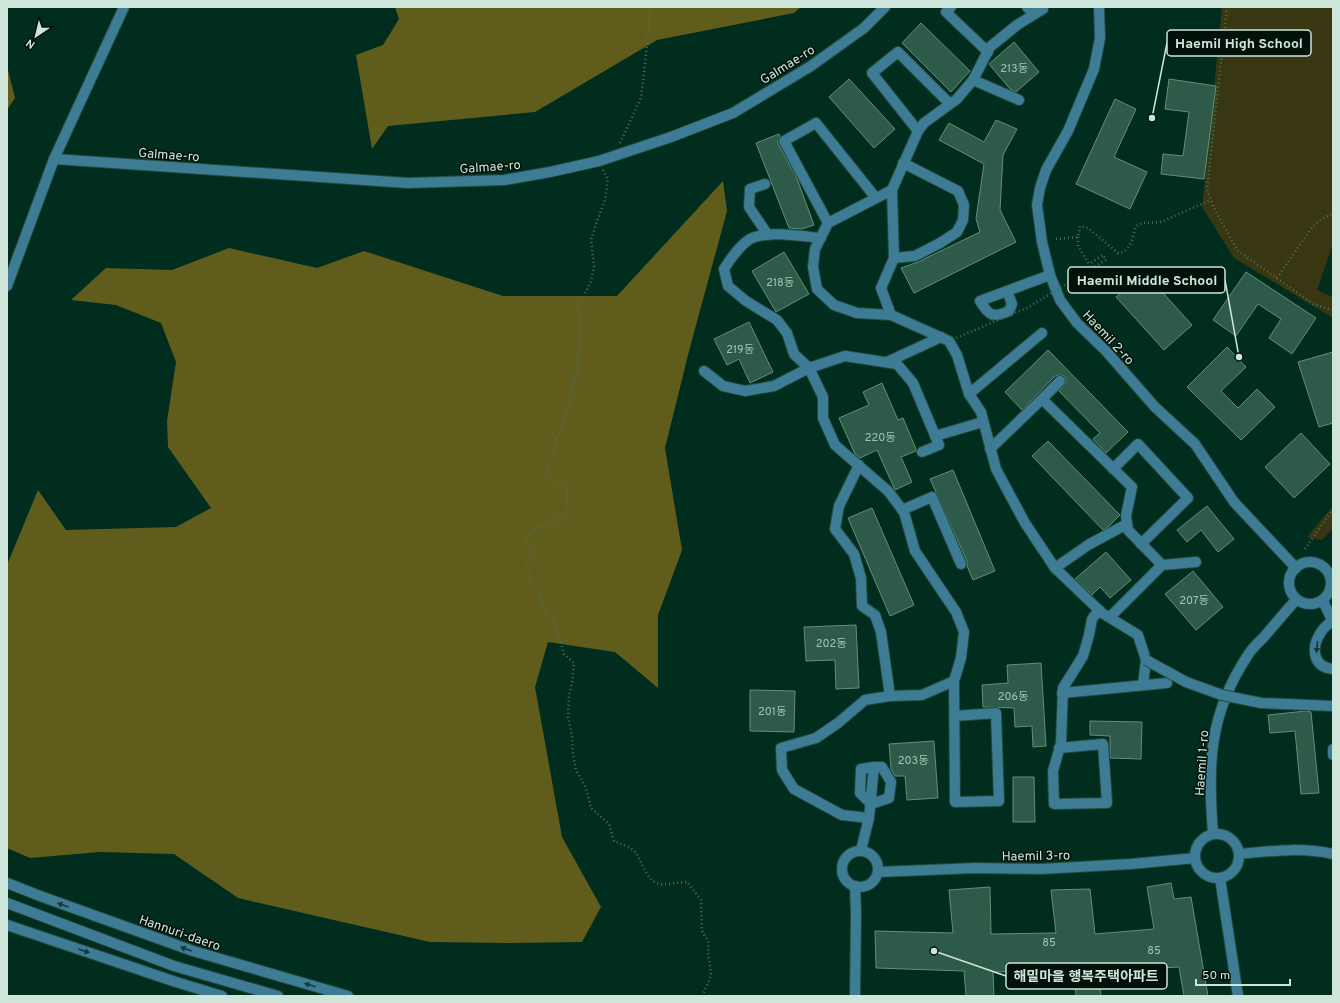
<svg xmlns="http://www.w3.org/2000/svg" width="1340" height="1003" font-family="Overpass,'Noto Sans KR',sans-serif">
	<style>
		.green { fill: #393712 }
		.forest { fill: #605d1c }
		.building { fill: #2e5b49; stroke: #628f7b }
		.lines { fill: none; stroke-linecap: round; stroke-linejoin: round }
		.minor-casing { stroke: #214a3c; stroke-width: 12 }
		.path { stroke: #4a6f61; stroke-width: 2.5; stroke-dasharray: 1 3; stroke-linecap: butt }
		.minor { stroke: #3d7c94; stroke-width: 10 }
		.minor-bridge-casing { stroke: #214a3c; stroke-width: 12; stroke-linecap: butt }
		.path-bridge { stroke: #4a6f61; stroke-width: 2.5; stroke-dasharray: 1 3; stroke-linecap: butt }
		.minor-bridge { stroke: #3d7c94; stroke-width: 10 }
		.oneway { fill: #17373b }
		.labels { text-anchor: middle; stroke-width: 3; stroke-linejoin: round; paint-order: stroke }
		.number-label { font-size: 11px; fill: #a6c2b6 }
		.street-label { font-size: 13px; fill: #cee5da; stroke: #02120b }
		.leader { fill: none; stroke: #cee5da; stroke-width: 1.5 }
		.callout-dot { fill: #cee5da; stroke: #02120b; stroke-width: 1.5 }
		.callout { fill: #02120b; stroke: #cee5da; stroke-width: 1.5 }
		.callout-label { font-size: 14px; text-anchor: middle; font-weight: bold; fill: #cee5da }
	</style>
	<rect width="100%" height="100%" fill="#002d1e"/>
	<g class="green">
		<path d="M1222 7H1333V244L1317 290 1333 297V318L1234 258 1202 207Z"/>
		<path d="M1333 506V528L1322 540 1307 537Z"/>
	</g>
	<g class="forest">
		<path d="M395 7H801L794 13 657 40 535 112 388 126 372 149 356 55 383 45 399 19Z"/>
		<path d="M7 66 15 98 7 110Z"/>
		<path d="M723 181 727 211 689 351 665 448 682 550 658 615V688L615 652 548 642 535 687 562 837 601 907 582 942 510 943 430 942 238 898 174 854 100 852 30 858 7 848V565L38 490 66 530 176 527 211 508 168 447 167 421 176 362 161 323 116 305 71 300 106 268 172 270 229 248 317 268 364 251 503 296H617Z"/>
	</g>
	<g class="building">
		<path d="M921 23 970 71 951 92 902 43Z"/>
		<path d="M1014 42 1039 72 1016 92 1010 89 989 64Z"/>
		<path d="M849 79 895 129 874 148 829 97Z"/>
		<path d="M1169 79 1216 86 1204 179 1161 174 1163 154 1183 156 1189 112 1165 109Z"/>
		<path d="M1115 99 1136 109 1114 157 1147 172 1130 209 1076 184Z"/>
		<path d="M996 120 1017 129 1003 155 1000 210 1016 242 914 293 901 268 918 262 980 232 976 219 984 164 939 140 949 123 984 142Z"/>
		<path d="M779 134 780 136 778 140V144L796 176 814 225 802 229 789 228 756 143Z"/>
		<path d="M784 252 809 294 776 312 752 271Z"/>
		<path d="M1144 272 1192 325 1164 350 1116 297Z"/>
		<path d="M1246 272 1316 318 1292 354 1269 338 1281 319 1258 304 1236 336 1213 320Z"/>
		<path d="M749 322 773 372 750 383 739 359 727 365 714 339Z"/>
		<path d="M1227 347 1246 367 1221 391 1238 408 1257 389 1275 407 1241 440 1187 387Z"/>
		<path d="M1048 350 1128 432 1106 453 1093 439 1100 433 1059 391 1066 383V379L1064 376 1059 375 1055 376 1022 410 1005 392Z"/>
		<path d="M1333 352V423L1319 427 1298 362Z"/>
		<path d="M882 383 898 420 903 418 916 449V451L901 457 912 482 895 490 877 450 860 458 855 454 839 418 869 405 863 392Z"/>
		<path d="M1301 433 1330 464 1294 498 1265 467Z"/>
		<path d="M1048 441 1120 515 1107 528 1103 530 1032 456Z"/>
		<path d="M953 470 995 571 973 580 967 566V561L930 479Z"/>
		<path d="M1207 506 1234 539 1218 552 1201 530 1187 542 1177 530Z"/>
		<path d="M872 508 914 605 890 616 848 518Z"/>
		<path d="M1106 552 1131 580 1110 598 1100 587 1092 595 1075 579Z"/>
		<path d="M1193 571 1223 607 1196 630 1165 594Z"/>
		<path d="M856 625 859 688 836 689 835 660 806 661 804 627Z"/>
		<path d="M1041 663 1046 746 1033 747 1032 726 1015 727 1014 708 983 707 982 685 1008 683 1007 665Z"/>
		<path d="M750 690 795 691 794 732 750 731Z"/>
		<path d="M1306 711 1311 712 1319 793 1301 794 1295 731 1270 733 1268 715Z"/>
		<path d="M1090 721 1142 722 1141 759 1110 758V736L1090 735Z"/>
		<path d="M934 741 938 798 907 800 905 776H895L891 769 889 744Z"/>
		<path d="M1013 777H1034L1035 822H1013Z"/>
		<path d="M1171 883 1174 899 1191 897 1208 996H1184L1179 967 1099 971 1101 996H1076L1073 970 993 972 994 996H966L964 971 876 968 875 931 953 933 949 890 990 887 991 934 1056 933 1051 890 1090 889 1095 934 1154 929 1147 887Z"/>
	</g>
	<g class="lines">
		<defs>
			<g id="minor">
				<path d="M951 7 946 12 988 52"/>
				<path d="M1027 7 1034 14"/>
				<path d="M1099 7 1100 38 1094 69 1068 131 1046 170 1040 188 1037 205 1042 242 1050 275 1060 300 1077 323 1106 351 1155 407 1195 444 1234 502 1296 568"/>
				<path d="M973 80 1019 100"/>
				<path d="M918 131 872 73 898 52 950 104"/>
				<path d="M54 159 408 183 504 180 550 172 599 161 671 137 733 113 811 66 864 28 885 7"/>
				<path d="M765 184 750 189 749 207 768 235"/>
				<path d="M892 190 828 223 815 249 813 267 817 289 834 305 857 313 891 315 949 341 957 355 969 394 981 412 996 469 1025 523 1055 568 1102 613 1138 635 1146 660 1143 685"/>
				<path d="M828 223 784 141 816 123 876 198"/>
				<path d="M821 238C801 236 768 230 750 239 739 246 731 258 724 269L728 286 746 301 777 320 787 333 794 354 809 368 823 397V418L835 445 888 491 904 512 915 551 956 612 964 632 961 658 954 681 955 802 999 801 996 713 955 716"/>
				<path d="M894 258 915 256 940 243 957 232 963 220 964 205 958 191 903 163"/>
				<path d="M7 286 54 159 124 7"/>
				<path d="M1007 291 1012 304 1009 311C993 318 989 316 980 301L1050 275"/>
				<path d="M891 315 881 288 894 258 892 190 918 131 924 123 957 99 973 80 990 47 1017 25 1043 9"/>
				<path d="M887 362 941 337"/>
				<path d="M704 371 723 386 745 391 774 386 809 368 845 356 897 364 913 383 939 445 922 452"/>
				<path d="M969 394 1042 333"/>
				<path d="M1042 399 1060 381"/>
				<path d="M935 436 983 422"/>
				<path d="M990 449 1042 399 1132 487 1126 516 1128 530 1162 565"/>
				<path d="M859 465 839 506 835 529 854 554 861 578 862 606 875 615 881 632 890 696"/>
				<path d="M1113 469 1138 444 1188 498 1141 544"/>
				<path d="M902 510 932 497 961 564"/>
				<circle cx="1310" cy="583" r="21"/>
				<path d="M1055 568 1088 545 1127 524"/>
				<path d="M1323 601 1333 622"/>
				<path d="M1110 617 1162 565 1196 562"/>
				<path d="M1332 620C1329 624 1324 627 1321 632 1311 647 1312 667 1333 669"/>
				<path d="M1062 693 1167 683"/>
				<path d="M1059 748 1103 744 1107 803 1054 804 1053 771 1061 743 1063 688 1083 656 1089 635 1092 619 1099 610"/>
				<path d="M1333 749V755"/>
				<path d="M874 767H882L891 782 889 798 871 804 860 793 861 769Z"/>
				<path d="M869 818 842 815 794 789 782 770 781 748 816 738 838 723 865 700 890 696 922 695 954 681"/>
				<circle cx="1217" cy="856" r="22"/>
				<path d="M1213 834C1208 765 1208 715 1248 655 1252 648 1258 643 1264 637 1275 624 1285 612 1296 600"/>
				<path d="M861 850 869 818 874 767"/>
				<circle cx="860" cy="869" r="18"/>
				<path d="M1239 854C1271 851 1301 847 1333 854"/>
				<path d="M878 872 976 868 1041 869 1131 864 1195 858"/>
				<path d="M1220 878 1238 996"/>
				<path d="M7 883 40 896 193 951 348 996"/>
				<path d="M855 886 856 913 855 996"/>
				<path d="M7 903 174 966 278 996"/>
				<path d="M7 925 176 982 222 996"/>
			</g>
		</defs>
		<use href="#minor" class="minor-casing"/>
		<g class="path">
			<path d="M1227 7 1207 189 1213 206 1237 250 1313 304 1333 310"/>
			<path d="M620 143 641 98 649 28 648 7"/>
			<path d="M603 170 608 179 605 200 597 221 591 240 594 266 591 281 578 308 581 334 577 370 565 420 556 439 553 460 546 467 548 477 560 484 567 490 568 511 558 519 532 531 526 544 532 553 527 562 529 580 538 591 547 615 555 622 564 654 574 663 572 683 569 696 568 717 572 735 573 754 576 770 586 788 591 808 609 824 614 841C621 844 631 847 636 853 642 862 647 882 660 884 664 885 681 882 687 882L701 900 702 931 709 943 708 952 711 974 709 981 702 996"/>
			<path d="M1078 237V246L1089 264"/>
			<path d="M1056 239 1078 237 1080 226 1088 228 1118 253C1131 252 1133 236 1136 226L1143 223 1161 222 1211 200"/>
			<path d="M1277 278 1313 226C1319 221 1325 216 1333 214"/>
			<path d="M1305 549 1333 509"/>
		</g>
		<use href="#minor" class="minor"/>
		<defs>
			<path id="minor-bridge" d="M1146 660 1186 682 1222 695 1261 703 1333 706"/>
		</defs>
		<use href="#minor-bridge" class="minor-bridge-casing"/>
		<path class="path-bridge" d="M949 341 1027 308 1106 260 1103 255 1089 264"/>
		<use href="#minor-bridge" class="minor-bridge"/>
	</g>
	<defs><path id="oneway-solid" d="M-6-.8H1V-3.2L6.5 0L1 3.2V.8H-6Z"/></defs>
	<g class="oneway">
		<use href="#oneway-solid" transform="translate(1317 647) rotate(95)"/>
		<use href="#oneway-solid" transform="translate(63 905) rotate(-160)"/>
		<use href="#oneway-solid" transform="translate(186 949) rotate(-160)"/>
		<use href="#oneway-solid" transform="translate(84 951) rotate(19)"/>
		<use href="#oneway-solid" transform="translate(310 985) rotate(-164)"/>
	</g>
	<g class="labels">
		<g class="number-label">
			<text x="1014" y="72">213동</text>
			<text x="780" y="286">218동</text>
			<text x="740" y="353">219동</text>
			<text x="880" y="441">220동</text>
			<text x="1194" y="604">207동</text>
			<text x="831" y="647">202동</text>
			<text x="1013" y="700">206동</text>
			<text x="772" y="715">201동</text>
			<text x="913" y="764">203동</text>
			<text x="1049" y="946">85</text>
			<text x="1154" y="954">85</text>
		</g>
		<g class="street-label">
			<text transform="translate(787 64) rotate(-32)" y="5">Galmae-ro</text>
			<text transform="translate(169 154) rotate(4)" y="5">Galmae-ro</text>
			<text transform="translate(490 166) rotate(-4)" y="5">Galmae-ro</text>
			<text transform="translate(1109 337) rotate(47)" y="5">Haemil 2-ro</text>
			<text transform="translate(1201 763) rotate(-86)" y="5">Haemil 1-ro</text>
			<text transform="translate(1036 855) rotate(-1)" y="5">Haemil 3-ro</text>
			<text transform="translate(180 932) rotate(19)" y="5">Hannuri-daero</text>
		</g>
	</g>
	<path class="leader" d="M1152 118L1167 43M1239 357L1225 280M934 951L1006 976"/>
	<g class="callout-dot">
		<circle cx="1152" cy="118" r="4"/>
		<circle cx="1239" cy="357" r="4"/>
		<circle cx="934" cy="951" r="4"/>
	</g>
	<g class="callout">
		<rect x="1167" y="30" width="144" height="26" rx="4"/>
		<rect x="1068" y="267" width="157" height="26" rx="4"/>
		<rect x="1006" y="963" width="161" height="26" rx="4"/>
	</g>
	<g class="callout-label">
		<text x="1239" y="48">Haemil High School</text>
		<text x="1147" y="285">Haemil Middle School</text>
		<text x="1086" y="981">해밀마을 행복주택아파트</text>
	</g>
	<rect width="1340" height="1003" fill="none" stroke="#cee5da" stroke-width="16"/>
	<g transform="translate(36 36) rotate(215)" stroke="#02120b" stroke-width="3" paint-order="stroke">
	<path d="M0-3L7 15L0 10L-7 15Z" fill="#cee5da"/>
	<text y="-6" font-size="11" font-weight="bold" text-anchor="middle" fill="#cee5da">N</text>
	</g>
	<path d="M1196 979v6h94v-6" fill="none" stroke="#cee5da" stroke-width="2"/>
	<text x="1202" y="979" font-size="12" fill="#cee5da" stroke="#02120b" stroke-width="3" paint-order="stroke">50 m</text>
</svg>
